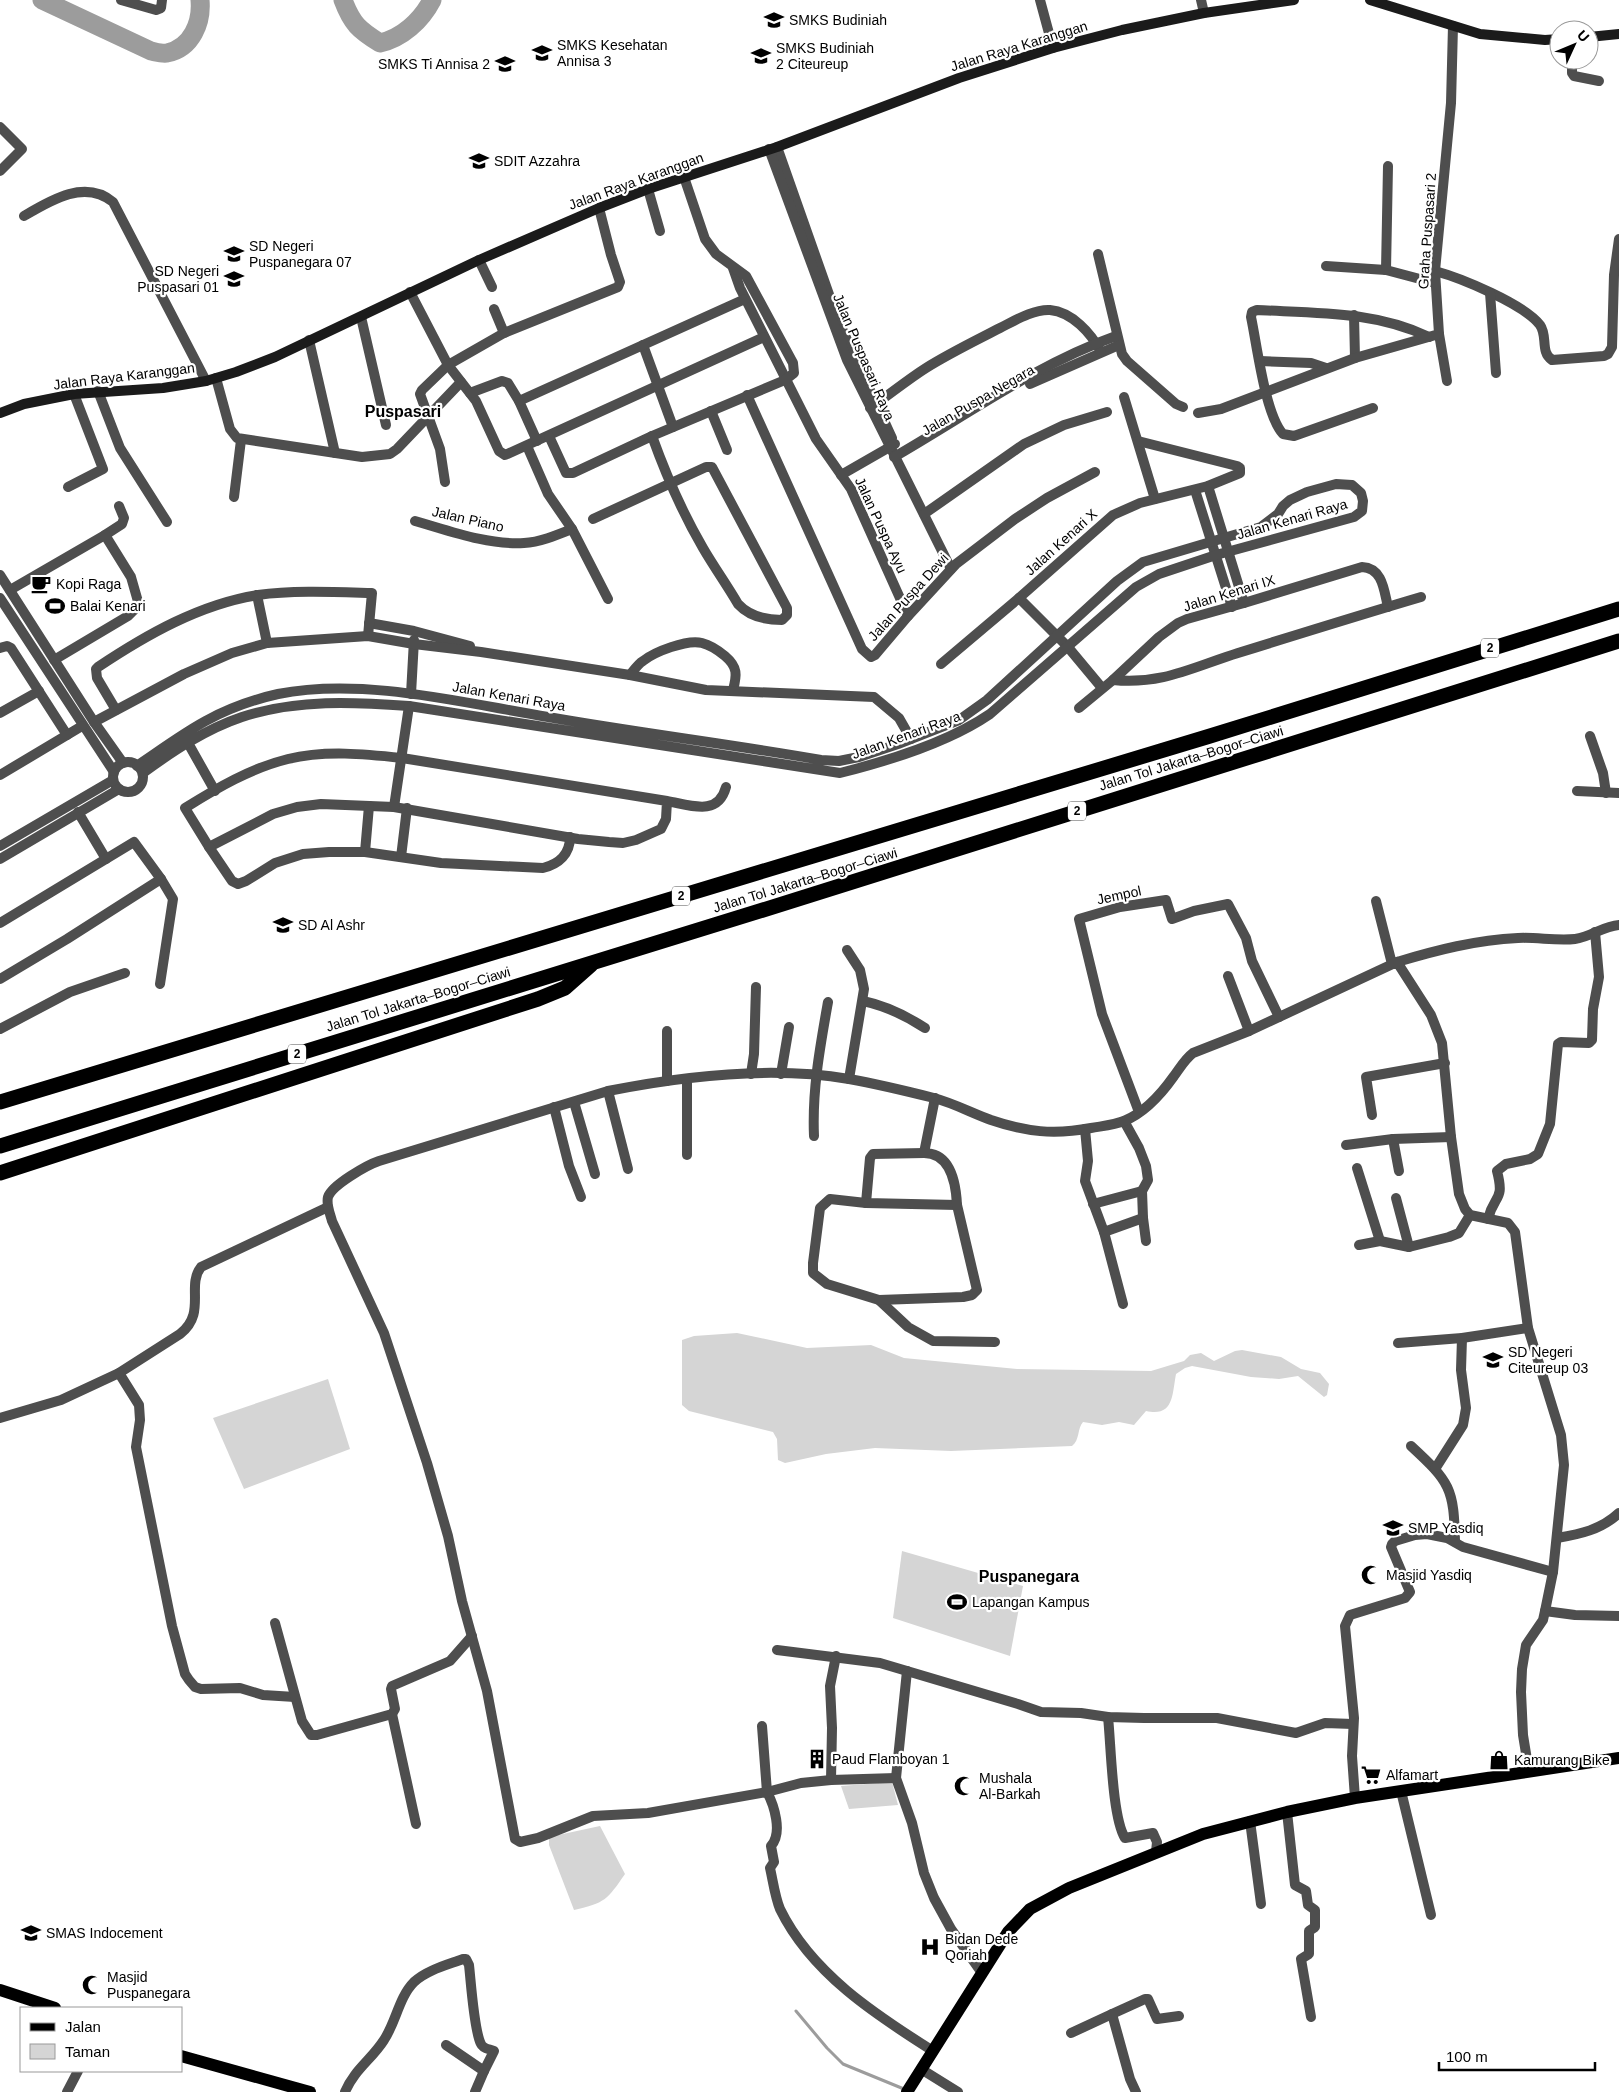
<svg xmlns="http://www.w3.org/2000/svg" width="1619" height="2092" font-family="Arial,sans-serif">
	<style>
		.green { fill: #d5d5d5 }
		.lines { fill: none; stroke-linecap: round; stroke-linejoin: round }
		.stream { stroke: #9c9c9c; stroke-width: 3 }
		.river { stroke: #9c9c9c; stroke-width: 19 }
		.street { stroke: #4e4e4e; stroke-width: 10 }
		.secondary { stroke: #1b1b1b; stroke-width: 10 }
		.primary { stroke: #000; stroke-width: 12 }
		.highway { stroke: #000; stroke-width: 15 }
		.labels { text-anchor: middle; stroke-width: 4.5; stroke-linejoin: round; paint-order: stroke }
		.shield { fill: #fff; stroke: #4c4c4c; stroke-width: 1 }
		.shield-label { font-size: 12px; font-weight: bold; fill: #000 }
		.poi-label { font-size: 14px; fill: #000; stroke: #fff; text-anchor: start }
		.street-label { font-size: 14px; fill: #000; stroke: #fff }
		.quarter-label { font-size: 16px; font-weight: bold; fill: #000; stroke: #fff }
	</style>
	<rect width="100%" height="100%" fill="#fff"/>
	<g class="green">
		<path d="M737 1333 807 1348 871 1345 904 1358 1017 1369 1151 1371 1184 1361 1190 1355 1201 1353 1214 1361 1235 1351 1242 1350 1281 1357 1301 1369 1320 1373 1329 1384 1327 1395 1324 1397 1298 1376 1279 1379 1251 1377 1192 1366 1185 1368 1176 1374C1172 1395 1174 1417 1146 1411L1134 1425 1119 1422 1102 1425 1083 1422C1077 1429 1080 1440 1072 1446L951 1451 875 1448 826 1454 785 1463 778 1460 777 1439 773 1432 689 1411 682 1405V1340L694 1336Z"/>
		<path d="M328 1379 350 1449 244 1489 213 1418Z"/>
		<path d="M902 1551 1023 1586 1010 1656 893 1618Z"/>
		<path d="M892 1782 898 1805 849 1809 841 1786Z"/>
		<path d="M600 1826 625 1874C607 1900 605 1903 574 1910L549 1845V1837Z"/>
	</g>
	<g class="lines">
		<path class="stream" d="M796 2011 827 2048 843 2064 904 2089"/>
		<g class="river">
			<path d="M42 0 151 51C156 52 163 54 167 53 192 48 202 22 200 0"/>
			<path d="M343 0C352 24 359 30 380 43 402 38 421 21 432 0"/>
		</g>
		<g class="street">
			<path d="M121 0 156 10 161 8 162 0"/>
			<path d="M1040 0 1053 48"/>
			<path d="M1201 0 1204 13"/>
			<path d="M1572 60V73L1574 76 1599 81"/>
			<path d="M0 127 22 149 0 171"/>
			<path d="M777 147 838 320 892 438"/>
			<path d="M769 149 847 360 951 569"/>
			<path d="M648 189 660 231"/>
			<path d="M24 216C51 200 85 179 113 202L206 381"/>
			<path d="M1098 254 1122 354 1127 361 1176 404 1183 407"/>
			<path d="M479 260 492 287"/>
			<path d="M1326 266 1386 270 1435 283"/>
			<path d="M733 268 740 288 816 439 851 489 908 616"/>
			<path d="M1386 270 1388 166"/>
			<path d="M1435 271C1461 278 1524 304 1540 325 1548 336 1540 352 1552 360L1604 356 1608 354 1612 347 1614 275 1619 239"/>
			<path d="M410 292 448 365 476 401 499 451 505 455 764 337"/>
			<path d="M1490 293 1496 373"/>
			<path d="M494 309 504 333"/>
			<path d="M1354 315 1355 358"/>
			<path d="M361 317 386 425"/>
			<path d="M1439 334 1447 381"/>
			<path d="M309 340 335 453"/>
			<path d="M643 345 673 427"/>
			<path d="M1260 361 1311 363 1326 368"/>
			<path d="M216 378 230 429 237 438 362 457 390 454 397 449 461 382"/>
			<path d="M1030 384 1119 345"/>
			<path d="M98 391 120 448 167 522"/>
			<path d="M470 393 502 381 508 383 519 401 537 441"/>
			<path d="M747 395 862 649 871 657 875 655 908 616 956 564 1015 519 1047 498 1095 472"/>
			<path d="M1124 397 1155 499"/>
			<path d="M519 401 745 299"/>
			<path d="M870 408C889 395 907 380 926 368 950 353 975 341 1000 328 1014 321 1034 309 1050 310 1072 312 1091 333 1101 352"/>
			<path d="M1373 408 1294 436 1283 434C1265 414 1257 345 1251 317L1252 312 1257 310C1315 313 1375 311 1429 337"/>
			<path d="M711 411 727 450"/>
			<path d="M1198 413 1221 409 1355 358 1439 334 1435 271 1451 103 1453 26"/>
			<path d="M549 436 566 473H573L652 436 785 380 794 373 793 363 746 276 716 254 705 239 684 177"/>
			<path d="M527 446 548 494 572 529 608 599"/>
			<path d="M894 457C967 415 1037 364 1116 336"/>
			<path d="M841 475 895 444"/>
			<path d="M445 482 440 449 420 394 422 390 448 365 504 333 618 287 620 282 611 255 599 208"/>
			<path d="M1208 486 1244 603"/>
			<path d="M68 487 103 469 74 394"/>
			<path d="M1195 490 1232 607"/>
			<path d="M234 497 241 440"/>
			<path d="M924 514 1024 444 1064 425 1107 412"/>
			<path d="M593 519 706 467H712L787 608V615L782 620C765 620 749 616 738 604 727 585 714 567 703 548 682 512 666 475 652 436"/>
			<path d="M415 521C450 531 487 545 524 543 540 542 557 535 572 529"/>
			<path d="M105 535 122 524 124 518 119 506"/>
			<path d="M0 575 94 722 123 763"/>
			<path d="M10 590 105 535 131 577 139 605 128 616 54 660"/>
			<path d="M257 595 267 643"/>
			<path d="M0 598 114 772"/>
			<path d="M1019 598 1067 646 1102 688"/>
			<path d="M369 623 414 631 470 646"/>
			<path d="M0 648 7 646 11 648 67 735 82 726"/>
			<path d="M941 664 1019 598 1113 515 1140 503 1208 486 1240 473V468L1237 466 1138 441"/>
			<path d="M630 675C634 670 638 664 643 661 654 652 687 639 702 643 710 645 719 651 725 656 738 667 737 675 733 690"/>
			<path d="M1113 680C1162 685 1193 667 1238 653 1299 634 1360 615 1421 597"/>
			<path d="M411 694 414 640"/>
			<path d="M1079 708 1113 680 1159 637 1178 623 1187 619 1244 603 1362 567C1383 568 1384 591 1388 607"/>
			<path d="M116 710 97 678 96 669 98 667C146 635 200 604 258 595 293 590 336 592 372 593L368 636"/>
			<path d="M0 713 39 691"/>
			<path d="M94 722 184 674 232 653 267 643 368 636 414 644 481 652 630 675 706 690 874 697 899 718 911 739"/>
			<path d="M1590 736 1603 773 1606 793"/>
			<path d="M188 743 215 791"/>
			<circle cx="128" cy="777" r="15"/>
			<path d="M137 766C185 732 219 707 278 694 363 677 463 703 548 717 639 733 730 744 821 760L839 761 859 757 898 744 959 720 987 700 1117 581 1143 562 1261 527 1278 514 1283 506 1290 500 1307 492 1336 484 1352 485 1361 493 1363 501 1362 511 1354 517 1216 555 1159 574 1136 587 990 714C949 742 888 761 840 773L409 706C354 702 297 699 242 717 206 729 173 751 143 773"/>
			<path d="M0 775 67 735"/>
			<path d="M1577 791 1619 793"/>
			<path d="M667 801 666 819 661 829 636 840 623 843 609 842 578 839 394 807 321 804 297 807 273 814 209 847 185 808C217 788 251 768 288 759 325 750 365 754 402 758L667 801C690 805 718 817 726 787"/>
			<path d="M394 807 409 706"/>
			<path d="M78 812 106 859"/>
			<path d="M0 846 113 780"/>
			<path d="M209 847 232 881 238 884 246 881 275 863 303 854 329 852H365L441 863 543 868C559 864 570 854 570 837"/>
			<path d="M365 852 369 806"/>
			<path d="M401 857 407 808"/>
			<path d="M0 859 119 789"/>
			<path d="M1376 901 1392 964"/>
			<path d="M0 923 134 842 161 879 173 899 160 984"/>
			<path d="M847 950 860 970 864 989 849 1079"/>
			<path d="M1397 962C1437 950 1476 940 1518 938 1537 937 1556 941 1575 939 1591 937 1603 926 1619 925"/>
			<path d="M1228 976 1249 1031"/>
			<path d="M0 979 67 939 161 879"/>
			<path d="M863 1001C887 1006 905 1015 925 1028"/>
			<path d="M0 1029 70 992 125 973"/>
			<path d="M751 1074 754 1054 756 987"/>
			<path d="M781 1074 789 1027"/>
			<path d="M687 1079V1155"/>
			<path d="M667 1081V1031"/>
			<path d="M608 1091 628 1169"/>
			<path d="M574 1102 595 1174"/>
			<path d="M554 1107 569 1166 581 1197"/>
			<path d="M1139 1112 1102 1014 1079 919 1120 907 1166 900 1172 919 1194 911 1228 904 1246 938 1252 961 1279 1017"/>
			<path d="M1372 1115 1366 1077 1445 1063"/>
			<path d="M1085 1129 1088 1161 1085 1181 1104 1232"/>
			<path d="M814 1136C812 1090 820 1047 828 1002"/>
			<path d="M1393 1139 1399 1171"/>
			<path d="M1346 1145 1393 1139 1451 1137"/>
			<path d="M1357 1168 1380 1241"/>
			<path d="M1396 1198 1409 1247"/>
			<path d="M866 1203 870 1158 873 1154 924 1153"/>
			<path d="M1093 1204 1142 1191"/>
			<path d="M957 1205 866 1203 830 1199 820 1208 813 1263V1273L827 1284 879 1300 908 1327 933 1341 995 1342"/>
			<path d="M1143 1218 1146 1241"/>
			<path d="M1488 1219C1494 1194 1505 1202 1497 1171L1506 1164 1530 1159 1538 1154 1550 1124 1558 1044 1561 1042 1589 1043 1592 1040 1593 1009 1599 977 1595 932"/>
			<path d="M1359 1245 1380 1241 1409 1247 1449 1237 1459 1233 1470 1215"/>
			<path d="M879 1300 963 1297 972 1295 977 1290 957 1205C956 1184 951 1153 924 1153L935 1098"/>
			<path d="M1123 1304 1104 1232 1143 1218 1142 1191 1148 1180 1146 1166 1139 1148 1124 1121"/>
			<path d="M1398 1343 1462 1338 1528 1328"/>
			<path d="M119 1373 139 1405 140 1420 136 1447 172 1626 185 1674 189 1680 195 1687 201 1689 240 1688 263 1695 295 1697"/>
			<path d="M0 1418 61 1400 119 1373 180 1334C207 1313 186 1286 201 1267L328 1207"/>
			<path d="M1411 1446C1450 1482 1454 1488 1455 1542"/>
			<path d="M1435 1469 1463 1425 1466 1408 1461 1370 1462 1338"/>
			<path d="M1557 1538C1580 1534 1601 1530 1619 1513"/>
			<path d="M1545 1611 1575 1615 1619 1616"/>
			<path d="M275 1623 302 1721 311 1735H317L392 1714 395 1709 391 1689 392 1686 450 1661 472 1636"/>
			<path d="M777 1650 880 1663 1018 1704 1041 1712 1081 1713 1108 1717 1144 1718H1217L1296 1733 1325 1723 1353 1724"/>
			<path d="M907 1671 896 1778 912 1823 924 1873 934 1898 951 1929 982 1973"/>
			<path d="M392 1714 416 1824"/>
			<path d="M1108 1717C1111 1744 1112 1817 1125 1838L1153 1833 1157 1842 1156 1852"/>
			<path d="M762 1726 767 1792C774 1805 783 1833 771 1846L774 1862 770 1868C773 1881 775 1897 780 1909 811 1973 876 2015 933 2051"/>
			<path d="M896 1778 831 1780 801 1783 767 1792 648 1813 593 1816 538 1838 520 1842 515 1839 487 1691 462 1601 448 1536 427 1463 384 1333 332 1221C330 1213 326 1205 328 1197 332 1185 367 1165 379 1161L608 1091C683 1076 773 1066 849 1079 877 1084 906 1091 934 1098 953 1103 972 1113 991 1120 1026 1132 1054 1135 1091 1128 1102 1126 1114 1125 1124 1121 1144 1113 1162 1093 1174 1076 1180 1068 1185 1059 1193 1053L1249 1031 1397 962 1431 1015 1442 1043 1451 1137 1459 1194 1465 1209 1470 1215 1508 1223 1515 1232 1528 1328 1561 1435 1564 1465 1553 1572 1545 1611 1543 1620 1526 1645 1522 1669 1521 1692 1523 1735 1529 1772"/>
			<path d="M831 1780 832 1728 830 1686 836 1656"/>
			<path d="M1401 1791 1431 1915"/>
			<path d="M1355 1798 1352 1756 1354 1718 1345 1626 1350 1615 1405 1598 1410 1592 1391 1547 1392 1544 1395 1541 1415 1535 1427 1534 1447 1538 1463 1547 1553 1572"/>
			<path d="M1287 1812 1295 1885 1306 1891 1308 1905 1315 1910V1927L1309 1931V1954L1301 1959 1311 2017"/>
			<path d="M1250 1821 1261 1904"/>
			<path d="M1071 2033 1112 2014"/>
			<path d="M446 2045 484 2071 475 2092"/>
			<path d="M921 2069 958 2092"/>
			<path d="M67 2092 78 2071"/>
			<path d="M345 2092C354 2070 372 2059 384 2040 396 2022 399 1997 414 1982 427 1970 447 1965 463 1959H466L469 1965C471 1982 474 2031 481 2044 483 2049 490 2049 494 2051L484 2071"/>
			<path d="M1136 2092 1130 2079 1112 2014 1145 1999H1148L1157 2019 1179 2016"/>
		</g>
		<g class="secondary">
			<path d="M1370 0 1480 34 1545 40 1559 39"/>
			<path d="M1589 37 1619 34"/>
			<path d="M0 413 24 404 74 394 163 388 206 381 236 372 275 357 479 260 599 208 648 189 777 147 959 78 1053 48 1122 30 1204 13 1294 0"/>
		</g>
		<g class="primary">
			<path d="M0 1990 55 2008"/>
			<path d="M181 2056 310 2092"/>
			<path d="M907 2092 1008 1932 1030 1909 1069 1888 1203 1834 1287 1812 1355 1798 1619 1758"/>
		</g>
		<g class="highway">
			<path d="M0 1102 1210 736 1619 609"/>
			<path d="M0 1146 763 910 1619 641"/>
			<path d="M0 1173 538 999 565 988 591 965"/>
		</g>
	</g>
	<defs>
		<symbol id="school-bare" viewBox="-9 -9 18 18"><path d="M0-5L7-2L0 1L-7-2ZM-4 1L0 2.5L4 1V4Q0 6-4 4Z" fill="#000" stroke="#fff" stroke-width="2.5" paint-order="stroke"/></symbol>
		<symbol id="cafe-bare" viewBox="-9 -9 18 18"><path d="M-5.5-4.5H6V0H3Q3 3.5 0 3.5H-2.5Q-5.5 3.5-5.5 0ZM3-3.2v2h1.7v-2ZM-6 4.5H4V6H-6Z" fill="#000" stroke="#fff" stroke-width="2.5" paint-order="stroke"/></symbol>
		<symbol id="stadium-bare" viewBox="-9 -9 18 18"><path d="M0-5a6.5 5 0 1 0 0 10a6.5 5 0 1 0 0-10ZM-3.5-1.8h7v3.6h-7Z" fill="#000" stroke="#fff" stroke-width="2.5" paint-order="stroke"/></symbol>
		<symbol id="mosque-bare" viewBox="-9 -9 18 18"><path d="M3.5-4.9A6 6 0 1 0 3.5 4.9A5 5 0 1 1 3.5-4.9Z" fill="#000" stroke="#fff" stroke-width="2.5" paint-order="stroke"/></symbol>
		<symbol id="building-bare" viewBox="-9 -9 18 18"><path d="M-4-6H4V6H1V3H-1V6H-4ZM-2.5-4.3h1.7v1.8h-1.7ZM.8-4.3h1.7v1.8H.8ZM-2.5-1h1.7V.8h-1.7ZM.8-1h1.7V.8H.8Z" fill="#000" stroke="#fff" stroke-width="2.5" paint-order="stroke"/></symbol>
		<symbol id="shop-bare" viewBox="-9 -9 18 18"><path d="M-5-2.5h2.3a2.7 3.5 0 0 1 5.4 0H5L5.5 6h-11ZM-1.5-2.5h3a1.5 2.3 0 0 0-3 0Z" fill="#000" stroke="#fff" stroke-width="2.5" paint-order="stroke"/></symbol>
		<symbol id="supermarket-bare" viewBox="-9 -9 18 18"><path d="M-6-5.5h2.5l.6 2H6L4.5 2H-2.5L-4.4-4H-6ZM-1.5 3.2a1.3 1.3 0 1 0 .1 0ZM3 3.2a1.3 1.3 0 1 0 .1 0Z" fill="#000" stroke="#fff" stroke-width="2.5" paint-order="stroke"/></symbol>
		<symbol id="hospital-bare" viewBox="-9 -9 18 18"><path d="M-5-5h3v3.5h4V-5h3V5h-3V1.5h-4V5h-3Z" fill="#000" stroke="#fff" stroke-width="2.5" paint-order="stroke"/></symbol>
	</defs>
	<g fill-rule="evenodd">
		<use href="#school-bare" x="760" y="6" width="28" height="28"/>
		<use href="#school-bare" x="528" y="39" width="28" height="28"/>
		<use href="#school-bare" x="747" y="42" width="28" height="28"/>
		<use href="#school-bare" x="491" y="50" width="28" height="28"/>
		<use href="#school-bare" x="465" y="147" width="28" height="28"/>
		<use href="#school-bare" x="220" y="240" width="28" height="28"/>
		<use href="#school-bare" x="220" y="265" width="28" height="28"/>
		<use href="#cafe-bare" x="27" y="570" width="28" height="28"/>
		<use href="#stadium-bare" x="41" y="592" width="28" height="28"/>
		<use href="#school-bare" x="269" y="911" width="28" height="28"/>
		<use href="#school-bare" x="1479" y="1346" width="28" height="28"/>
		<use href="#school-bare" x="1379" y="1514" width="28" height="28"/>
		<use href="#mosque-bare" x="1357" y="1561" width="28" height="28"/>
		<use href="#stadium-bare" x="943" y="1588" width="28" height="28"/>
		<use href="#building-bare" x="803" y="1745" width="28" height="28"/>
		<use href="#shop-bare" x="1485" y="1746" width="28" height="28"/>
		<use href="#supermarket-bare" x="1357" y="1761" width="28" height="28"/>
		<use href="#mosque-bare" x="950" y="1772" width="28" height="28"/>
		<use href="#school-bare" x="17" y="1919" width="28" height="28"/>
		<use href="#hospital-bare" x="916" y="1933" width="28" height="28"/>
		<use href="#mosque-bare" x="78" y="1971" width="28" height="28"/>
	</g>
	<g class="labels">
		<g class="shield">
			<rect x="1481" y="638.5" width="18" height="19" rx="4"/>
			<rect x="1068" y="801.5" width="18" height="19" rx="4"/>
			<rect x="672" y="886.5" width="18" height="19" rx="4"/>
			<rect x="288" y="1044.5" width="18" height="19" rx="4"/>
		</g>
		<g class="shield-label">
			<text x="1490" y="652">2</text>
			<text x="1077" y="815">2</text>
			<text x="681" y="900">2</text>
			<text x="297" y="1058">2</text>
		</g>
		<g class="poi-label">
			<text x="789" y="25">SMKS Budiniah</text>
			<text x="557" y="50">SMKS Kesehatan<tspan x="557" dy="16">Annisa 3</tspan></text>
			<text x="776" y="53">SMKS Budiniah<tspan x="776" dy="16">2 Citeureup</tspan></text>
			<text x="490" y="69" text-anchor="end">SMKS Ti Annisa 2</text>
			<text x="494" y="166">SDIT Azzahra</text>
			<text x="249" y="251">SD Negeri<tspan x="249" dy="16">Puspanegara 07</tspan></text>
			<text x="219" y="276" text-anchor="end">SD Negeri<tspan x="219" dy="16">Puspasari 01</tspan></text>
			<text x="56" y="589">Kopi Raga</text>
			<text x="70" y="611">Balai Kenari</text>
			<text x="298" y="930">SD Al Ashr</text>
			<text x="1508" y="1357">SD Negeri<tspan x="1508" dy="16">Citeureup 03</tspan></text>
			<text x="1408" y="1533">SMP Yasdiq</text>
			<text x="1386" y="1580">Masjid Yasdiq</text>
			<text x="972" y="1607">Lapangan Kampus</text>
			<text x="832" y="1764">Paud Flamboyan 1</text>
			<text x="1514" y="1765">Kamurang Bike</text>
			<text x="1386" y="1780">Alfamart</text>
			<text x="979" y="1783">Mushala<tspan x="979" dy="16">Al-Barkah</tspan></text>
			<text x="46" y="1938">SMAS Indocement</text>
			<text x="945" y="1944">Bidan Dede<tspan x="945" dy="16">Qoriah</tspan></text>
			<text x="107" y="1982">Masjid<tspan x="107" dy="16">Puspanegara</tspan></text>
		</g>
		<g class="street-label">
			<text transform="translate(1019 46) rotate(-17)" y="5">Jalan Raya Karanggan</text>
			<text transform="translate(636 181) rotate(-20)" y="5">Jalan Raya Karanggan</text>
			<text transform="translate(1427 231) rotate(-86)" y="5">Graha Puspasari 2</text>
			<text transform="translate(864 357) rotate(67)" y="5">Jalan Puspasari Raya</text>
			<text transform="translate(124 376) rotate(-7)" y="5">Jalan Raya Karanggan</text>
			<text transform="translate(978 400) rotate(-30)" y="5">Jalan Puspa Negara</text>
			<text transform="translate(468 519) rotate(13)" y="5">Jalan Piano</text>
			<text transform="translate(1292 519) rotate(-16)" y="5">Jalan Kenari Raya</text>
			<text transform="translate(881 525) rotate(65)" y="5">Jalan Puspa Ayu</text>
			<text transform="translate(1061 542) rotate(-42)" y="5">Jalan Kenari X</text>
			<text transform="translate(1229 593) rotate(-17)" y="5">Jalan Kenari IX</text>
			<text transform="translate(908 597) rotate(-48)" y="5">Jalan Puspa Dewi</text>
			<text transform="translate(509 696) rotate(10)" y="5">Jalan Kenari Raya</text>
			<text transform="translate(906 735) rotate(-20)" y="5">Jalan Kenari Raya</text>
			<text transform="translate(1191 758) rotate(-17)" y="5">Jalan Tol Jakarta–Bogor–Ciawi</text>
			<text transform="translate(805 880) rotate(-17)" y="5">Jalan Tol Jakarta–Bogor–Ciawi</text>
			<text transform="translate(1119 895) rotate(-12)" y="5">Jempol</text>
			<text transform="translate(418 999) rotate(-17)" y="5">Jalan Tol Jakarta–Bogor–Ciawi</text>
		</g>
		<g class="quarter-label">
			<text x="403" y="417">Puspasari</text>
			<text x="1029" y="1582">Puspanegara</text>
		</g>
	</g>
	<rect x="20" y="2007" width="162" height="65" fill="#ffffff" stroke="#999999"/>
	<rect x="30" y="2023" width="25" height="8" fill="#000000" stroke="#999999"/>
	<text x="65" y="2032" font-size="15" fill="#000000">Jalan</text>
	<rect x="30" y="2044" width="25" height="15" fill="#d5d5d5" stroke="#999999"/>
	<text x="65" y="2057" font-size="15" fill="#000000">Taman</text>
	<g transform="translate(1574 45) rotate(46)"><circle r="24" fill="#ffffff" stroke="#999999"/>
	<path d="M0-4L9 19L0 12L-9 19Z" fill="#000000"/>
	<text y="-8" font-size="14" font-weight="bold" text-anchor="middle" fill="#000000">U</text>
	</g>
	<path d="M1439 2062v8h156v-8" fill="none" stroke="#000000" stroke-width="2.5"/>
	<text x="1446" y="2062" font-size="15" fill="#000000" stroke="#ffffff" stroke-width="4" paint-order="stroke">100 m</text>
</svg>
